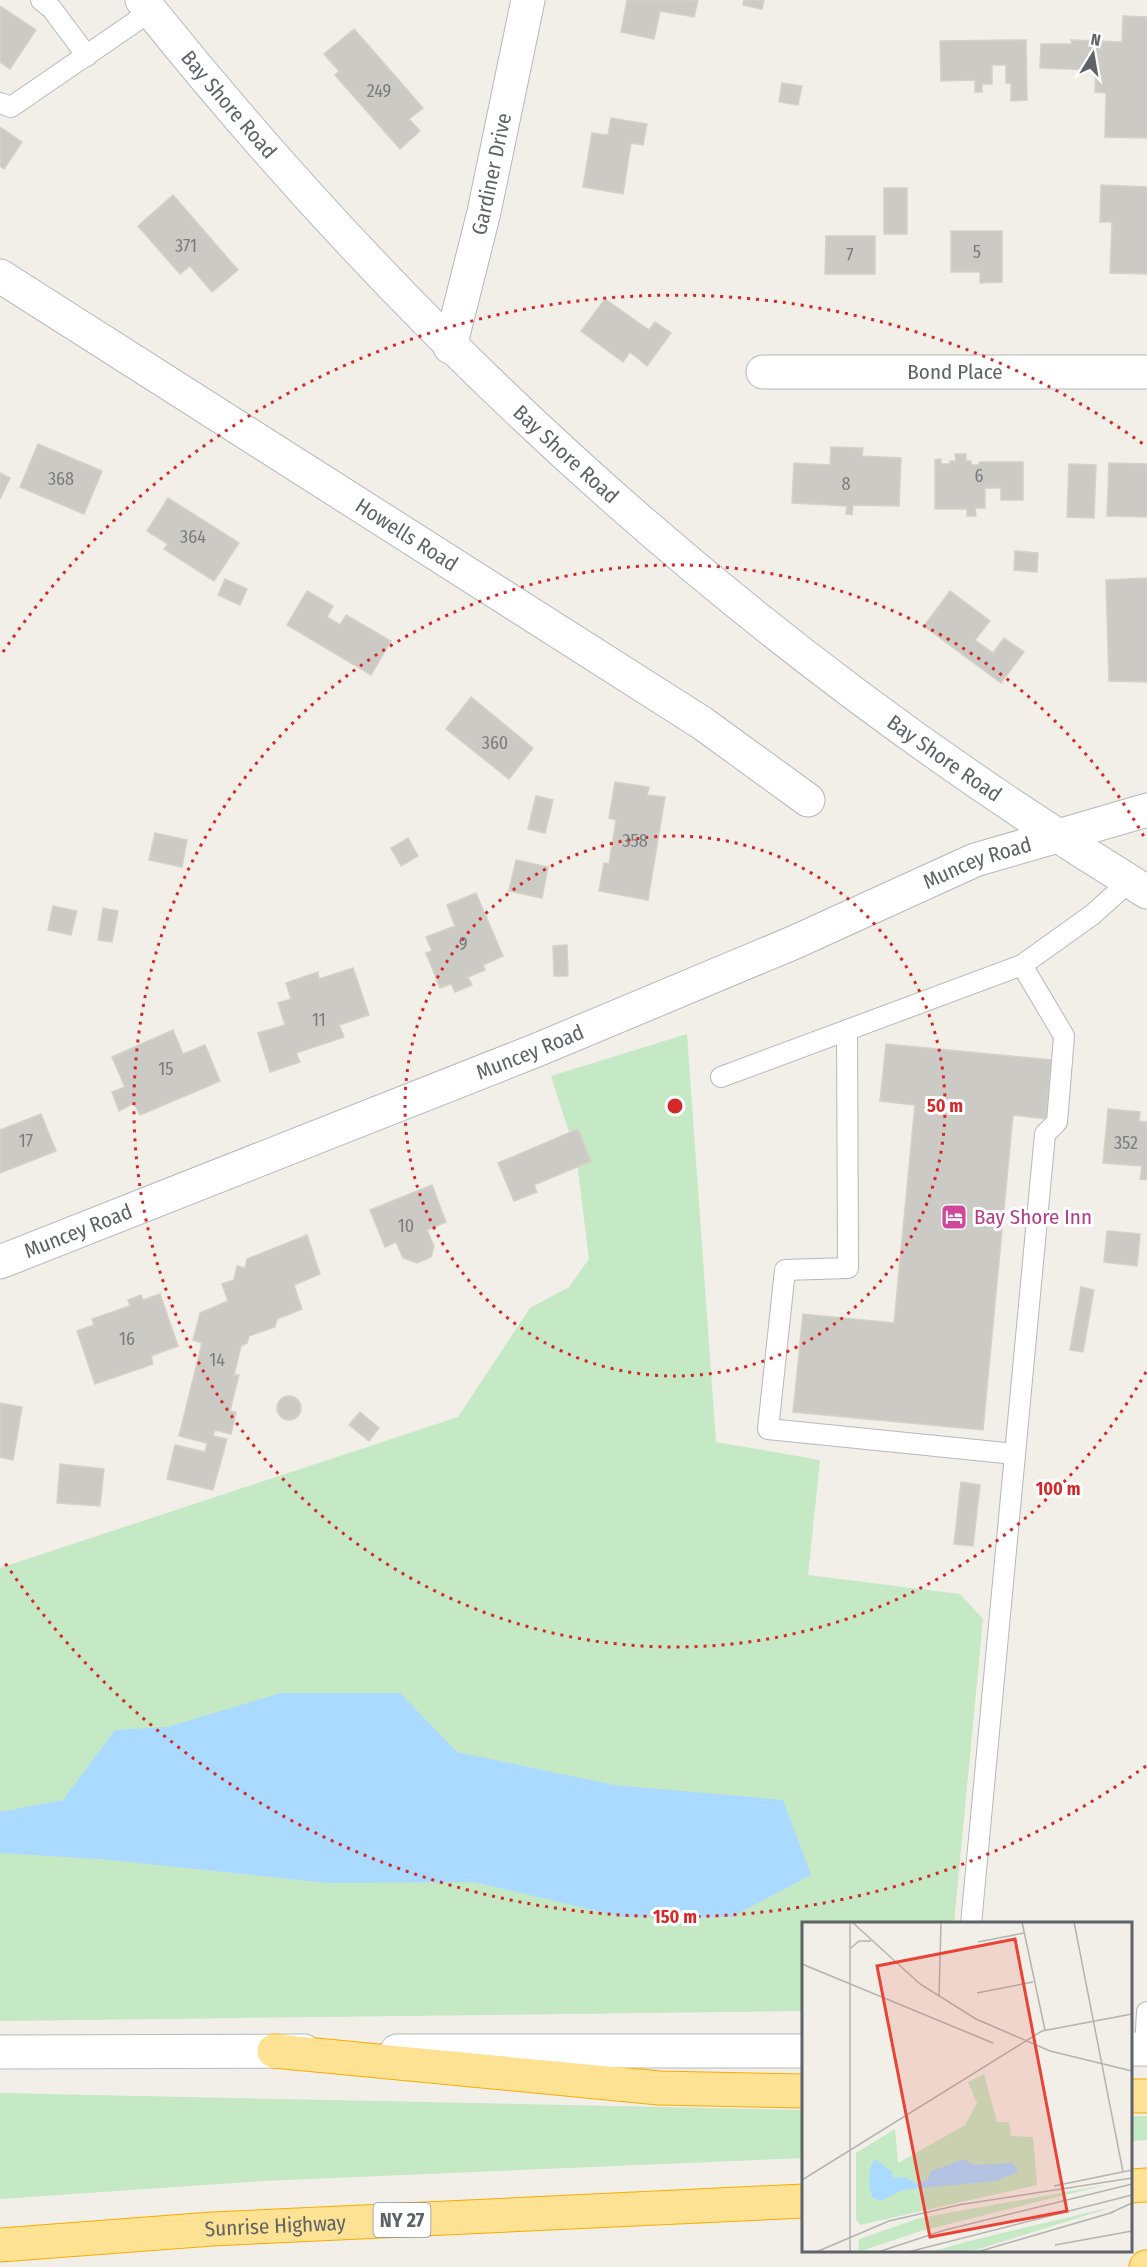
<svg xmlns="http://www.w3.org/2000/svg" width="1147" height="2267" font-family="'Fira Sans Condensed',sans-serif">
	<style>
		.green { fill: #c5e8c5 }
		.water { fill: #aadaff }
		.building { fill: #cccac5; stroke: #d6d1c6; stroke-width: 1.5 }
		.lines { fill: none; stroke-linecap: round; stroke-linejoin: round }
		.service-casing { stroke: #b5b8bc; stroke-width: 22 }
		.minor-casing { stroke: #b5b8bc; stroke-width: 35 }
		.tertiary-casing { stroke: #b5b8bc; stroke-width: 35 }
		.secondary-casing { stroke: #b6babf; stroke-width: 35 }
		.motorway-casing { stroke: #f9ab00; stroke-width: 35 }
		.service { stroke: #fff; stroke-width: 20 }
		.minor { stroke: #fff; stroke-width: 33 }
		.tertiary { stroke: #fff; stroke-width: 33 }
		.secondary { stroke: #fff; stroke-width: 33 }
		.motorway { stroke: #fde293; stroke-width: 33 }
		.ring { fill: none; stroke: #d62828; stroke-width: 3; stroke-dasharray: 3 6 }
		.labels { text-anchor: middle; stroke-width: 6; stroke-linejoin: round; paint-order: stroke }
		.number-label { font-size: 18px; fill: #7a7d7f }
		.shield { fill: #fff; stroke: #8f9295; stroke-width: 1.5 }
		.shield-label { font-size: 20px; font-weight: bold; fill: #5f6368 }
		.street-label { font-size: 21px; fill: #5f6368; stroke: #fff }
		.hotel-label { font-size: 21px; fill: #b23c85; stroke: #fff; text-anchor: start }
		.inset-road { fill: none; stroke: #b3b3b1; stroke-width: 1.5 }
		.view { fill: #ea4335; fill-opacity: 0.15; stroke: #ea4335; stroke-width: 3 }
		.inset-edge { fill: none; stroke: #5f6368; stroke-width: 3 }
		.centre { fill: #d62828; stroke: #fff; stroke-width: 3 }
		.ring-label { font-size: 18px; text-anchor: middle; font-weight: bold; fill: #d62828; stroke: #fff; stroke-width: 6; stroke-linejoin: round; paint-order: stroke }
	</style>
	<rect width="100%" height="100%" fill="#f1efe8"/>
	<g class="green">
		<path d="M687 1034 716 1442 820 1460 808 1575 960 1594 983 1619 954 1923 804 1924 803 2011 0 2021V1568L458 1417 530 1308 569 1287 589 1259 576 1154 551 1076Z"/>
		<path d="M0 2093 803 2110V2158L262 2181 0 2199Z"/>
		<path d="M1130 2116H1147V2140L1131 2141Z"/>
	</g>
	<path class="water" d="M281 1693H400L457 1752 614 1785 783 1800 811 1875 731 1917H623L474 1882 329 1883 100 1859 0 1853V1812L63 1800 115 1730 168 1727Z"/>
	<g class="building">
		<path d="M627 0H698L694 17 660 11 654 39 621 32Z"/>
		<path d="M744 0H764L762 9 743 5Z"/>
		<path d="M0 6 36 30 10 69 0 62Z"/>
		<path d="M1123 16 1147 17V138L1105 137 1106 93 1095 92 1096 70 1040 68 1041 44H1072L1071 40 1122 42Z"/>
		<path d="M354 29 423 108 409 119 420 131 400 149 335 75 339 71 324 54Z"/>
		<path d="M1026 40 1027 100 1011 101V83H1006V65H992V84H982V92H975V80L941 81 940 41Z"/>
		<path d="M782 83 802 86 798 105 779 102Z"/>
		<path d="M611 118 647 124 643 145 631 143 623 194 583 187 592 133 608 135Z"/>
		<path d="M0 127 22 142 4 169 0 166Z"/>
		<path d="M1101 185 1147 187V274L1110 273 1112 222H1100Z"/>
		<rect x="884" y="188" width="23" height="46"/>
		<path d="M173 195 238 270 212 292 190 266 180 274 138 226Z"/>
		<path d="M951 231H1002V282L980 283V272H951Z"/>
		<path d="M826 236H875V274H825Z"/>
		<path d="M605 299 649 330 655 322 671 333 647 366 630 352 623 362 581 331Z"/>
		<path d="M38 444 102 471 84 514 20 487Z"/>
		<path d="M831 447 863 448 862 456 901 458 899 506 853 505 852 515 846 514 847 506 792 503 794 463 830 465Z"/>
		<path d="M955 454H966V461H971V465H978L980 462H1023V500H1001V488H985V508H975L976 516H967V509H935V460L941 459V464H950V461H956Z"/>
		<path d="M1109 463 1147 464V517L1107 516Z"/>
		<path d="M1069 464 1096 465 1094 518 1067 517Z"/>
		<path d="M0 473 10 478 0 499Z"/>
		<path d="M168 498 239 543 214 581 164 549 168 544 147 531Z"/>
		<path d="M1015 551 1038 553 1037 572 1014 570Z"/>
		<path d="M1147 578V682L1109 681 1106 580Z"/>
		<path d="M225 579 247 589 240 605 218 595Z"/>
		<path d="M307 591 333 606 327 617 340 625 346 615 391 641 371 675 287 625Z"/>
		<path d="M950 591 990 621 975 640 993 653 1004 638 1024 652 1001 683 924 626Z"/>
		<path d="M471 697 533 748 509 779 446 729Z"/>
		<path d="M615 782 649 787 647 795 665 797 648 900 599 891 604 863 609 864 616 820 609 818Z"/>
		<path d="M536 796 553 800 545 833 528 829Z"/>
		<path d="M155 833 187 840 182 867 149 860Z"/>
		<path d="M408 838 418 856 401 866 391 848Z"/>
		<path d="M516 860 548 867 542 898 509 891Z"/>
		<path d="M476 893 503 956 483 965 485 970 468 977 472 985 455 992 451 984 440 988 426 953 432 951 426 937 455 926 447 905Z"/>
		<path d="M53 906 77 911 71 935 48 930Z"/>
		<path d="M103 908 118 911 112 942 98 940Z"/>
		<path d="M567 945 568 976H554L553 946Z"/>
		<path d="M353 968 369 1015 339 1025 344 1037 296 1053 300 1062 270 1072 258 1033 285 1025 278 1003 291 999 286 983 318 972 319 979Z"/>
		<path d="M173 1030 183 1054 205 1045 220 1081 140 1115 134 1103 119 1111 112 1092 125 1087 112 1057Z"/>
		<path d="M886 1044 1051 1060 1046 1119 1013 1115 983 1430 793 1412 803 1314 894 1323 915 1105 880 1101Z"/>
		<path d="M1108 1109 1140 1112 1139 1121 1147 1122V1180L1140 1179 1142 1166 1103 1163Z"/>
		<path d="M41 1114 56 1151 0 1173V1130Z"/>
		<path d="M578 1129 591 1161 534 1185 537 1192 514 1201 498 1163Z"/>
		<path d="M432 1185 446 1222 427 1230 434 1246 431 1257 417 1263 403 1258 396 1242 385 1247 370 1210Z"/>
		<path d="M1107 1231 1140 1234 1137 1266 1104 1262Z"/>
		<path d="M307 1235 320 1274 294 1285 302 1309 277 1319 275 1327 249 1336 247 1343 241 1346 234 1375H239L230 1411 236 1412 231 1434 215 1430 213 1436 227 1439 213 1490 167 1479 175 1445 205 1452 207 1443 179 1436 202 1343 193 1340 200 1313 228 1301 222 1284 234 1280 237 1266 245 1268 247 1259Z"/>
		<path d="M1081 1287 1094 1290 1083 1352 1070 1350Z"/>
		<path d="M160 1294 178 1346 151 1356 153 1364 95 1384 77 1331 94 1325 92 1319 130 1306 128 1300 141 1295 143 1300Z"/>
		<circle cx="289" cy="1408" r="12"/>
		<path d="M0 1403 22 1407 13 1460 0 1457Z"/>
		<path d="M360 1412 379 1428 369 1441 349 1425Z"/>
		<path d="M60 1464 104 1469 100 1506 57 1503Z"/>
		<path d="M961 1482 980 1485 973 1546 954 1544Z"/>
	</g>
	<g class="lines">
		<defs>
			<g id="service">
				<path d="M41 0 52 9 87 56"/>
				<path d="M0 103 11 107 151 11"/>
				<path d="M847 1030 848 1268 785 1270 768 1429 1015 1454"/>
				<path d="M721 1077 1022 965 1092 915 1130 881"/>
				<path d="M971 1924 1045 1134 1057 1122 1064 1036 1022 965"/>
				<path d="M1145 2049 1147 2012"/>
			</g>
			<g id="minor">
				<path id="s1" d="M0 276 702 723 808 800"/>
				<path id="s2" d="M450 347 484 212 528 0"/>
				<path id="s3" d="M763 372H1147"/>
				<path d="M1058 836 1147 810"/>
			</g>
			<g id="tertiary">
				<path id="s4" d="M0 1262 537 1050 795 942 975 860 1058 836"/>
			</g>
			<g id="secondary">
				<path id="s5" d="M142 0C426 356 758 654 1147 892"/>
				<path d="M1130 2049H1147"/>
				<path d="M397 2051H804"/>
				<path d="M0 2052 304 2051"/>
			</g>
			<g id="motorway">
				<path d="M274 2051 659 2088 804 2091"/>
				<path d="M1130 2096H1147"/>
				<path d="M1130 2186 1147 2185"/>
				<path id="s6" d="M0 2245 212 2229 804 2201"/>
				<path d="M1146 2267H1147"/>
			</g>
		</defs>
		<use href="#service" class="service-casing"/>
		<use href="#minor" class="minor-casing"/>
		<use href="#tertiary" class="tertiary-casing"/>
		<use href="#secondary" class="secondary-casing"/>
		<use href="#motorway" class="motorway-casing"/>
		<use href="#service" class="service"/>
		<use href="#minor" class="minor"/>
		<use href="#tertiary" class="tertiary"/>
		<use href="#secondary" class="secondary"/>
		<use href="#motorway" class="motorway"/>
	</g>
	<g class="ring">
		<circle cx="675" cy="1106" r="270"/>
		<path d="M1146 1372A541 541 0 1 1 1146 840"/>
		<path d="M1146 1766A811 811 0 0 1 3 1560M3 652A811 811 0 0 1 1146 446"/>
	</g>
	<defs>
		<symbol id="hotel-square" viewBox="-11 -11 22 22"><rect x="-9" y="-9" width="18" height="18" rx="4" fill="#d1479c" stroke="#fff"/><path d="M-6-4.5h1.5V1H6V5H4.5V3h-9V5H-6ZM-4 0a1.8 1.8 0 1 1 3.6 0ZM.5 0V-2.5h3Q6-2.5 6 0Z" fill="#fff"/></symbol>
	</defs>
	<g fill-rule="evenodd">
		<use href="#hotel-square" x="939" y="1202" width="30" height="30"/>
	</g>
	<g class="labels">
		<g class="number-label">
			<text x="379" y="97">249</text>
			<text x="186" y="252">371</text>
			<text x="977" y="258">5</text>
			<text x="850" y="261">7</text>
			<text x="979" y="482">6</text>
			<text x="61" y="485">368</text>
			<text x="846" y="490">8</text>
			<text x="193" y="543">364</text>
			<text x="495" y="749">360</text>
			<text x="635" y="847">358</text>
			<text x="463" y="950">9</text>
			<text x="319" y="1026">11</text>
			<text x="166" y="1075">15</text>
			<text x="26" y="1147">17</text>
			<text x="1126" y="1149">352</text>
			<text x="406" y="1232">10</text>
			<text x="127" y="1345">16</text>
			<text x="217" y="1366">14</text>
		</g>
		<rect class="shield" x="373.5" y="2203" width="57" height="34" rx="4.5"/>
		<g class="shield-label">
			<text x="402" y="2227">NY 27</text>
		</g>
		<g class="street-label">
			<text dy="7" stroke="none"><textPath href="#s5" startOffset="136">Bay Shore Road</textPath></text>
			<text dy="7" stroke="none"><textPath href="#s2" startOffset="178">Gardiner Drive</textPath></text>
			<text dy="7" stroke="none"><textPath href="#s3" startOffset="192">Bond Place</textPath></text>
			<text dy="7" stroke="none"><textPath href="#s5" startOffset="622">Bay Shore Road</textPath></text>
			<text dy="7" stroke="none"><textPath href="#s1" startOffset="482">Howells Road</textPath></text>
			<text dy="7" stroke="none"><textPath href="#s5" startOffset="1108">Bay Shore Road</textPath></text>
			<text dy="7" stroke="none"><textPath href="#s4" startOffset="1056">Muncey Road</textPath></text>
			<text dy="7" stroke="none"><textPath href="#s4" startOffset="570">Muncey Road</textPath></text>
			<text dy="7" stroke="none"><textPath href="#s4" startOffset="84">Muncey Road</textPath></text>
			<text dy="7" stroke="none"><textPath href="#s6" startOffset="276">Sunrise Highway</textPath></text>
		</g>
		<g class="hotel-label">
			<text x="974" y="1224">Bay Shore Inn</text>
		</g>
	</g>
	<g transform="translate(802 1922)">
		<rect width="330" height="330" fill="#f1efe8"/>
		<path d="M182 152 195 200H207L209 214 231 215 235 263 58 303 54 297V231L93 207 96 241 163 203 175 181 166 160ZM303 263 119 309 56 330 57 317 118 296ZM314 284 167 330H129L167 319Z" fill="#c5e8c5"/>
		<path d="M73 237 90 250V256L103 255 115 262 125 258 129 249 162 237 171 243 211 241 216 250 194 259 100 268 79 279 70 275 67 263 68 246Z" fill="#aadaff"/>
		<path class="inset-road" d="M50 0 118 62 174 97 248 129 330 149M220 0 243 108M272 0 321 250M176 20 222 11M49 26 57 19H69M0 42 191 121M175 71 231 60M137 75 139 0M0 258 240 109 330 92M252 264 330 248M156 283 330 256M308 291 330 281M253 323 330 309M14 330 87 299 161 282M48 330V0M76 330 143 308 330 262M106 330 330 273M175 330 312 290"/>
		<path class="view" d="M213 17 265 289 128 315 75 44Z"/>
		<rect width="330" height="330" class="inset-edge"/>
	</g>
	<circle cx="675" cy="1106" r="9" class="centre"/>
	<g class="ring-label">
		<text x="945" y="1112">50 m</text>
		<text x="1058" y="1495">100 m</text>
		<text x="675" y="1923">150 m</text>
	</g>
	<g transform="translate(1093 54) rotate(11)" stroke="#ffffff" stroke-width="4.5" paint-order="stroke">
	<path d="M0-4.5L10 22L0 15L-10 22Z" fill="#5f6368"/>
	<text y="-9" font-size="16" font-weight="bold" text-anchor="middle" fill="#5f6368">N</text>
	</g>
</svg>
